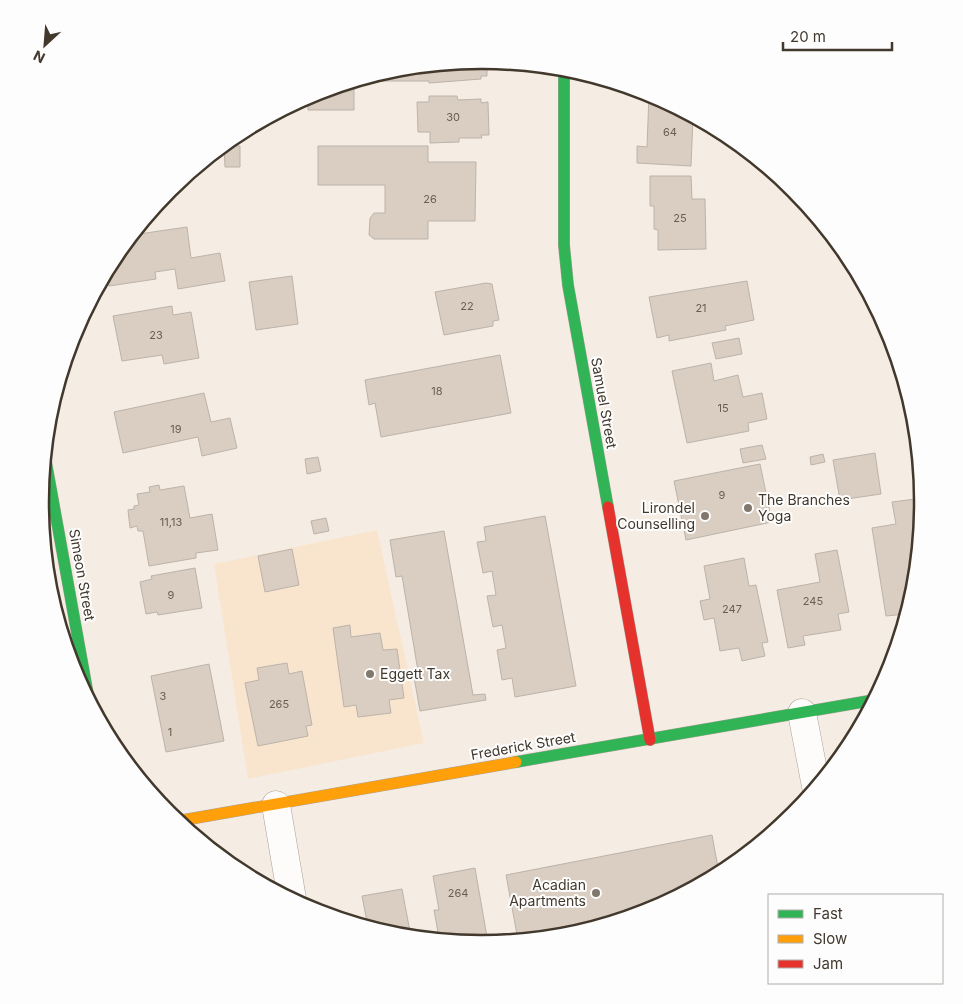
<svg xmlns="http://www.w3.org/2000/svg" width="963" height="1004" font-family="Inter,sans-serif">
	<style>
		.built { fill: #f9e5ce }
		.building { fill: #dacdc1; stroke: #bcb3aa }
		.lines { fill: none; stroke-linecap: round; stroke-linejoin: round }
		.street-casing { stroke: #aaa299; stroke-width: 29 }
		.fast-casing { stroke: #aaa299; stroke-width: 12 }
		.slow-casing { stroke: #aaa299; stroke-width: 12 }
		.jam-casing { stroke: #aaa299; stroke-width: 12 }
		.street { stroke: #fefcfb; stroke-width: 28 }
		.fast { stroke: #30b455; stroke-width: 11 }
		.slow { stroke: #ff9f0a; stroke-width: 11 }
		.jam { stroke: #e5322d; stroke-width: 11 }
		.poi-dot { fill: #81776c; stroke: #fdfdfd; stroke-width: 2 }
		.labels { text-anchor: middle; stroke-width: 4; stroke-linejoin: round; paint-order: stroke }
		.number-label { font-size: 11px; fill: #685d51 }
		.street-label { font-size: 14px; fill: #42382c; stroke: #fdfdfd }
		.poi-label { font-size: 14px; fill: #42382c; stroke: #fdfdfd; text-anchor: start }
		.rim { fill: none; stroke: #42382c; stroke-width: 2.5 }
	</style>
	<rect width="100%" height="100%" fill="#f5ede4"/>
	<path class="built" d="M377 530 424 743 248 779 214 564Z"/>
	<g class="building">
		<path d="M482 61H487V76H481V79L429 83V81H380V74L396 69Z"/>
		<path d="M354 81V110H308V96Z"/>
		<path d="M649 94 693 117 691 166 637 163V146L647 147Z"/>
		<path d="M429 96H457L458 100 481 99V103L488 102 489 135H481L482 138H459V142L430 143V132H418L417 102H429Z"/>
		<path d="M224 146H240V167H225Z"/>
		<path d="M318 146H428V162H476L475 221H428V239H374L369 235 370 218 374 213H385V185H318Z"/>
		<path d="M650 176H691L692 199H705L706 249 658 250V230L654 229V206H650Z"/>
		<path d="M187 227 191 258 220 253 225 281 178 289 175 269 155 272 156 279 109 286 108 281 100 283 115 256 132 235Z"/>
		<path d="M292 276 298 324 256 330 249 282Z"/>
		<path d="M747 281 754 320 725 326 726 330 669 341V335L657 338 649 297Z"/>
		<path d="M486 283 492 284 499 320 493 321V326L444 335 435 292Z"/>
		<path d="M172 306 173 315 191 312 199 358 164 364 162 355 122 361 113 316Z"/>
		<path d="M739 338 742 354 716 359 712 343Z"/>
		<path d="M500 355 511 413 381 437 375 403 369 405 365 380Z"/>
		<path d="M711 363 714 381 738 375 743 397 762 393 767 419 748 423 749 431 687 443 672 371Z"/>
		<path d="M204 393 211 422 230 418 237 448 202 456 198 437 123 453 114 412Z"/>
		<path d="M762 445 766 459 743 463 740 449Z"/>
		<path d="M875 453 881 494 840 500 833 460Z"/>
		<path d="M823 454 825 462 811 465 810 457Z"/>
		<path d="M318 457 321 471 307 474 305 459Z"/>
		<path d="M760 464 772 522 686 540 674 481Z"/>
		<path d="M159 485 160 490 184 486 190 518 212 514 218 550 196 553V558L149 566 143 531H138L137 526 130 528 128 510 134 509V506L139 505 137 494 150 492 149 487Z"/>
		<path d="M923 498 914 588 907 614 886 616 872 528 896 524 892 502Z"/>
		<path d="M545 516 576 686 515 697 512 678 502 680 497 650 506 648 502 625 493 627 487 596 496 595 492 571 483 573 477 542 486 541 484 527Z"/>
		<path d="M326 518 329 531 314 534 311 521Z"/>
		<path d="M444 531 473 695 485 694 486 700 420 711 414 677H419L402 576 396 577 390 540Z"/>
		<path d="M292 549 299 585 265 592 258 556Z"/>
		<path d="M837 550 849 612 838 614 841 630 803 636 805 645 788 648 777 590 820 582 815 554Z"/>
		<path d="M744 558 749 586 756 585 768 642 762 643 765 656 742 661 739 648 720 651 714 618 704 620 700 601 710 599 704 566Z"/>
		<path d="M195 568 202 608 158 615 157 612 146 614 140 582 152 579 151 576Z"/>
		<path d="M350 625 351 637 380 633 383 650 397 649 404 698 389 700 391 713 358 717 356 705 344 707 333 628Z"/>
		<path d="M287 663 289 674 302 671 312 725 306 726 308 736 258 746 245 683 259 680 257 668Z"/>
		<path d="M209 664 224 741 166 752 151 676Z"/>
		<path d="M712 835 719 873 650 910 567 935 518 940 506 875Z"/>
		<path d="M475 868 488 943 433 939 439 938 434 910H439L433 876Z"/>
		<path d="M402 889 411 937 395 935 368 927 362 896Z"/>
	</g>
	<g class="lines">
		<defs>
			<g id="street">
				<path d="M802 713 816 786"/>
				<path d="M276 805 292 899"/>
			</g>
			<g id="fast">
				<path d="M564 69V245L568 285 608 507"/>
				<path d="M45 456 89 700"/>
				<path d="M516 762 874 700"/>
			</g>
			<path id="slow" d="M178 821 516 762"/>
			<path id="jam" d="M608 507 650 740"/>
		</defs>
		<use href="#street" class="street-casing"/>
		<use href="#fast" class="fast-casing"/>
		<use href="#slow" class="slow-casing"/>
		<use href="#jam" class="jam-casing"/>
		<use href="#street" class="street"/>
		<use href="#fast" class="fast"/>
		<use href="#slow" class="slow"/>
		<use href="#jam" class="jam"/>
	</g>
	<g class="poi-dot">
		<circle cx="748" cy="508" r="5"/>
		<circle cx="705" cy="516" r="5"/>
		<circle cx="370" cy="674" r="5"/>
		<circle cx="596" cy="893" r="5"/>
	</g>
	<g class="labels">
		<g class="number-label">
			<text x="453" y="121">30</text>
			<text x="670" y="136">64</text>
			<text x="430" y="203">26</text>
			<text x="680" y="222">25</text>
			<text x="467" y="310">22</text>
			<text x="701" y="312">21</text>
			<text x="156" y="339">23</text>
			<text x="437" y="395">18</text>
			<text x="723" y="412">15</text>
			<text x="176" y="433">19</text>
			<text x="722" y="499">9</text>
			<text x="171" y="526">11,13</text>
			<text x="171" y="599">9</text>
			<text x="813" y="605">245</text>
			<text x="732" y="613">247</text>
			<text x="163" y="700">3</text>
			<text x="279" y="708">265</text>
			<text x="170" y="736">1</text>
			<text x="458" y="897">264</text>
		</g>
		<g class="street-label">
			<text transform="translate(604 403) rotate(80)" y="5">Samuel Street</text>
			<text transform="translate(82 575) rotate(80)" y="5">Simeon Street</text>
			<text transform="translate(523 746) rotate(-10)" y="5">Frederick Street</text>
		</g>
		<g class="poi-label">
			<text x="758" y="505">The Branches<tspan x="758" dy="16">Yoga</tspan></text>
			<text x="695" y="513" text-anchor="end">Lirondel<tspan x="695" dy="16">Counselling</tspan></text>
			<text x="380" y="679">Eggett Tax</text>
			<text x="586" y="890" text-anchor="end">Acadian<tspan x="586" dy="16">Apartments</tspan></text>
		</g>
	</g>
	<path d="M0 0H963V1004H0ZM481 69H482A432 432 0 0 1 914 501V503A432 432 0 0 1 482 935H481A432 432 0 0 1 49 503V501A432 432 0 0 1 481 69Z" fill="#fdfdfd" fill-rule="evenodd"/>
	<path class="rim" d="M481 69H482A432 432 0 0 1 914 501V503A432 432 0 0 1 482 935H481A432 432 0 0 1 49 503V501A432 432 0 0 1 481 69Z"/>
	<rect x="768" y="894" width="175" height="90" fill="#fdfdfd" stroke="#b2aea9"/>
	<rect x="778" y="910" width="25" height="8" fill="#30b455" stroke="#b2aea9"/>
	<text x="813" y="919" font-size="15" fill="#42382c">Fast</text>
	<rect x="778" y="935" width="25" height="8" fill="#ff9f0a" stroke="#b2aea9"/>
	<text x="813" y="944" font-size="15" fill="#42382c">Slow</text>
	<rect x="778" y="960" width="25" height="8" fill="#e5322d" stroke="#b2aea9"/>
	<text x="813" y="969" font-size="15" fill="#42382c">Jam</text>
	<g transform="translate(45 45) rotate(206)" stroke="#fdfdfd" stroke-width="4" paint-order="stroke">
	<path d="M0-4L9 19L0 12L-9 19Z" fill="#42382c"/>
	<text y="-8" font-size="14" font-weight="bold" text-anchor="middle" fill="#42382c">N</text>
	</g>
	<path d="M783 42v8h109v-8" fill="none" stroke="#42382c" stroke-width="2.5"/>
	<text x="790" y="42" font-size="15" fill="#42382c" stroke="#fdfdfd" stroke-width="4" paint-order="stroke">20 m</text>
</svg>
